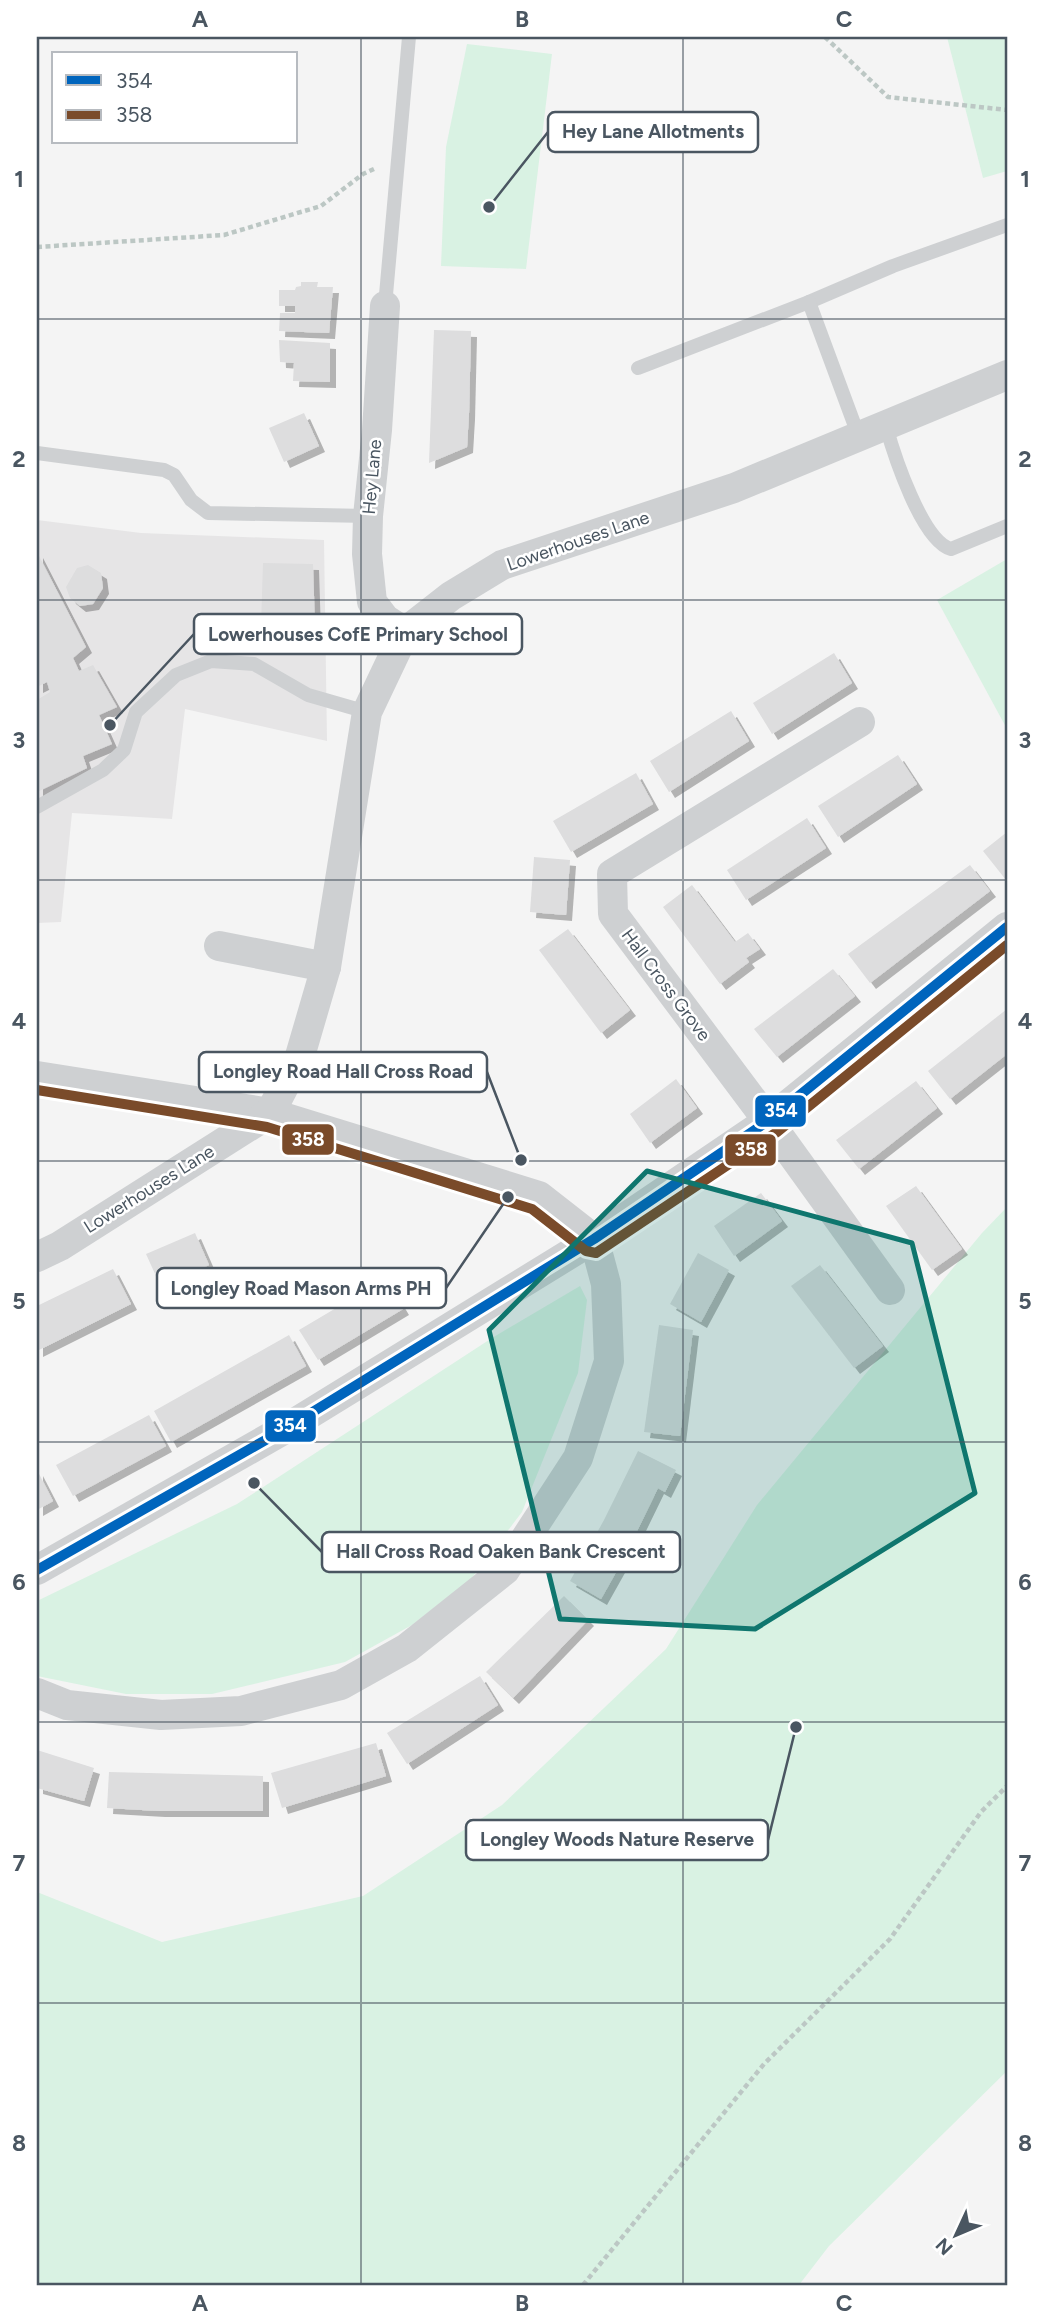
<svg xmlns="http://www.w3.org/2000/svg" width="1044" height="2322" font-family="Figtree,sans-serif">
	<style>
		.education { fill: #e6e5e6 }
		.green { fill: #d9f2e3 }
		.building { fill: #ddddde; filter: url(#shadow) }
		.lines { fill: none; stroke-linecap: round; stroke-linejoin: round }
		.path { stroke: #bcc7c4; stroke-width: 4.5; stroke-dasharray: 5 3.5; stroke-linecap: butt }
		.service { stroke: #ced0d2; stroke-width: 14 }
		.minor { stroke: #ced0d2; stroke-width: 30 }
		.bus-1-casing { stroke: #fff; stroke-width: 16 }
		.bus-2-casing { stroke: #fff; stroke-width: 16 }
		.bus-1 { stroke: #0065bd; stroke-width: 10 }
		.bus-2 { stroke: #7a4b2a; stroke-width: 10 }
		.marked { fill: #0f766e; fill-opacity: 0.2; stroke: #0f766e; stroke-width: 5; stroke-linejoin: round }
		.grid { fill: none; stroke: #4a5661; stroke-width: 2; stroke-opacity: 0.55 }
		.labels { text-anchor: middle; stroke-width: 5; stroke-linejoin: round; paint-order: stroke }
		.street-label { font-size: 18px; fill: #4a5661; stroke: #fff }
		.leader { fill: none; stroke: #4a5661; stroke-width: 2.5 }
		.callout-dot { fill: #4a5661; stroke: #fff; stroke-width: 2.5 }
		.callout { fill: #fff; stroke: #4a5661; stroke-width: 2.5 }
		.callout-label { font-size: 19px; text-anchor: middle; font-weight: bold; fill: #4a5661 }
		.line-badge { stroke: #fff; stroke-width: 2.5 }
		.badge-label { font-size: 19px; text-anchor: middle; font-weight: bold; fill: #fff }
		.neatline { fill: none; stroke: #4a5661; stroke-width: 2.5 }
		.grid-label { font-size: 23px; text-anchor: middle; font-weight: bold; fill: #4a5661 }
	</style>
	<defs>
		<filter id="shadow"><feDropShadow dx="6" dy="6" stdDeviation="0" flood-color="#0004"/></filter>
	</defs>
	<rect width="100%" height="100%" fill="#f4f4f4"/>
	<path class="education" d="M37 520 141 533 324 540 327 741 185 709 172 819 72 813 61 922 37 923Z"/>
	<g class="green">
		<path d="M947 37H1007V171L983 178Z"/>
		<path d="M467 44 552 54 526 269 441 266 446 147Z"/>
		<path d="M1007 559V729L937 600Z"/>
		<path d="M1007 1207V2071L829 2246 799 2285H37V1892L162 1942 363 1896 502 1805 666 1649 757 1505 982 1233Z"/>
		<path d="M580 1286 587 1300 578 1373 522 1512 471 1579 412 1625 345 1662 212 1694H126L37 1676V1601L237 1504 492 1338Z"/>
	</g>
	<g class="building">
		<path d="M301 282H318L317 287H333L329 333 279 331 280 313H295V306H279V290H295L296 287 301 286Z"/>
		<path d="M434 330 471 331 469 414 467 447 429 463Z"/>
		<path d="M279 340 330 343V382L293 381 294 363 280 362Z"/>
		<path d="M304 413 319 446 284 462 269 428Z"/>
		<path d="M37 552 86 647 73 658 79 671 93 665 117 707 99 715 112 744 83 756 87 768 37 792V700L50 692 47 682 37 687Z"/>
		<path d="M263 563 313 564 315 628 261 625Z"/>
		<path d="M88 565 101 573 103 588 93 604 80 606 70 598 66 587 77 568Z"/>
		<path d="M834 653 852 683 772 734 753 703Z"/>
		<path d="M731 711 749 741 669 792 650 761Z"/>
		<path d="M898 755 917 784 838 837 818 806Z"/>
		<path d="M636 773 653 804 571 852 553 821Z"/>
		<path d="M807 818 826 848 746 900 727 870Z"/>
		<path d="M1007 832V878L1006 880 983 851Z"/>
		<path d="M534 857 570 860 566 915 530 912Z"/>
		<path d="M970 865 990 891 870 983 848 954Z"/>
		<path d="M692 885 735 942 748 933 760 949 746 958 749 962 720 984 663 907Z"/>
		<path d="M568 929 630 1010 601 1033 539 950Z"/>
		<path d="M833 969 855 996 777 1057 754 1029Z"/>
		<path d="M1007 1009V1054L950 1099 928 1071Z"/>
		<path d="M676 1079 697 1108 650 1143 630 1114Z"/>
		<path d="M916 1081 937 1108 859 1169 836 1140Z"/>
		<path d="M916 1186 962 1249 932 1270 886 1206Z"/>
		<path d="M761 1193 782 1221 734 1256 714 1226Z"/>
		<path d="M195 1233 209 1265 161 1287 146 1254Z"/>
		<path d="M698 1253 729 1270 701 1322 670 1304Z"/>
		<path d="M820 1265 883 1346 854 1368 791 1286Z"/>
		<path d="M113 1269 131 1304 37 1351V1306Z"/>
		<path d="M385 1279 403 1309 318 1360 299 1330Z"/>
		<path d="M659 1325 693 1330 680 1436 644 1432Z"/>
		<path d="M289 1335 306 1366 171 1442 154 1411Z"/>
		<path d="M149 1415 166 1446 73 1496 56 1465Z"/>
		<path d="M638 1451 676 1470 665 1492 658 1488 624 1558 601 1599 570 1581 604 1520Z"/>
		<path d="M37 1470 53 1501 37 1510Z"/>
		<path d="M564 1596 588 1620 513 1698 486 1672Z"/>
		<path d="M480 1676 498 1705 407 1764 387 1733Z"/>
		<path d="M376 1743 386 1776 282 1808 271 1773Z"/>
		<path d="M37 1750 94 1768 84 1801 37 1788Z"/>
		<path d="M109 1772 263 1776V1811H159L107 1808Z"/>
	</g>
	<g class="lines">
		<g class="path">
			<path d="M825 37 888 97 1007 110"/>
			<path d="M37 247 224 235 321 206 363 174 376 168"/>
			<path d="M583 2285 764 2064 890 1939 981 1812 1007 1786"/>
		</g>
		<g class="service">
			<path d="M809 302 893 266 1007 225"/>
			<path d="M385 306 409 37"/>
			<path d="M638 368 809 302 859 437"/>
			<path d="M886 426C894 455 922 541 951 549L1007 526"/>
			<path d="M37 453 164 470 174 475 191 500 208 513 368 516"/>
			<path d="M37 807 103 770 124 750 136 712 176 675 211 661 254 664 308 695 367 712"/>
		</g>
		<g class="minor">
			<path d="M385 306 377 430 368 516 367 554 372 602 385 619 405 632"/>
			<path d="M860 722 612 874 613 914 768 1121 890 1290"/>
			<path d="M219 946 326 967"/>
			<path d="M37 1076 270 1113 539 1196 594 1239"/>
			<path d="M37 1257 60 1246 270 1113 300 1056 326 967 367 712 405 632 451 596 502 565 734 488 1007 375"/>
			<path d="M37 1570 285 1429 594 1239 768 1121 1007 927"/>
			<path d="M37 1693 67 1705 161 1715 241 1711 341 1685 407 1648 505 1570 578 1458 609 1361 606 1284 594 1239"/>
		</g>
		<defs>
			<path id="bus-1" d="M37 1570 285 1429 594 1239 768 1121 1007 927"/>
			<path id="bus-2" d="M37 1090 267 1127 532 1209 586 1251 596 1253 777 1132 1007 945"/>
		</defs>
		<use href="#bus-1" class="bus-1-casing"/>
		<use href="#bus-2" class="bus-2-casing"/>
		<use href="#bus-1" class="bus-1"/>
		<use href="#bus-2" class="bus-2"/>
	</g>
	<path class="marked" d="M647 1171 912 1243 975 1493 755 1629 560 1619 489 1330Z"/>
	<path class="grid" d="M361 37V2285M683 37V2285M37 319H1007M37 600H1007M37 880H1007M37 1161H1007M37 1442H1007M37 1722H1007M37 2003H1007"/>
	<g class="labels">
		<g class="street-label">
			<text transform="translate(372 477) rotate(-85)" y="6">Hey Lane</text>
			<text transform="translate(578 541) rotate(-19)" y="6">Lowerhouses Lane</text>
			<text transform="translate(666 985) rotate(53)" y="6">Hall Cross Grove</text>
			<text transform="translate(149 1189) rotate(-32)" y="6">Lowerhouses Lane</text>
		</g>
	</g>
	<path class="leader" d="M489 207L548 132M110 725L194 634M521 1160L487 1072M508 1197L446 1288M254 1483L322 1552M796 1727L768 1840"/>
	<g class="callout-dot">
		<circle cx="489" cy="207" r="7"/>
		<circle cx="110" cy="725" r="7"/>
		<circle cx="521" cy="1160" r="7"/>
		<circle cx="508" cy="1197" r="7"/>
		<circle cx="254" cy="1483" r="7"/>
		<circle cx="796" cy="1727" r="7"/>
	</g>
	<g class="callout">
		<rect x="548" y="112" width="210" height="40" rx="7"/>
		<rect x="194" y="614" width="328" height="40" rx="7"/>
		<rect x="199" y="1052" width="288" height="40" rx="7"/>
		<rect x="157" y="1268" width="289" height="40" rx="7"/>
		<rect x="322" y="1532" width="358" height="40" rx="7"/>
		<rect x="466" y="1820" width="302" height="40" rx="7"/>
	</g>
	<g class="callout-label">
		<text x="653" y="138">Hey Lane Allotments</text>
		<text x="358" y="641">Lowerhouses CofE Primary School</text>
		<text x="343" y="1078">Longley Road Hall Cross Road</text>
		<text x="301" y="1295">Longley Road Mason Arms PH</text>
		<text x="501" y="1558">Hall Cross Road Oaken Bank Crescent</text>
		<text x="617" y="1846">Longley Woods Nature Reserve</text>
	</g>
	<g class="line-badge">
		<rect x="754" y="1094" width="53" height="34" rx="7" fill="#0065bd"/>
		<rect x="281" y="1123" width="54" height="33" rx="7" fill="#7a4b2a"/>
		<rect x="724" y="1133" width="53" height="34" rx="7" fill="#7a4b2a"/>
		<rect x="264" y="1409" width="53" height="34" rx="7" fill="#0065bd"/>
	</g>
	<g class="badge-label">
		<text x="781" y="1117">354</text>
		<text x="308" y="1146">358</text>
		<text x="751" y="1156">358</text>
		<text x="290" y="1432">354</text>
	</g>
	<rect width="1044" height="2322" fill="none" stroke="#ffffff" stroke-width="77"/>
	<rect x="52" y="52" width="245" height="91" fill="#ffffff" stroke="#b7bbc0" stroke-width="2"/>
	<rect x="66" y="75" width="35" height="10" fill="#0065bd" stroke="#b7bbc0" stroke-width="2"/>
	<text x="116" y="88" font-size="21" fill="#4a5661">354</text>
	<rect x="66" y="110" width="35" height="10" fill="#7a4b2a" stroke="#b7bbc0" stroke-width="2"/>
	<text x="116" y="122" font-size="21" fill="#4a5661">358</text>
	<g transform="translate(956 2235) rotate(226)" stroke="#ffffff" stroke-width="5" paint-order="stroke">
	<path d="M0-5L12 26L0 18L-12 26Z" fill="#4a5661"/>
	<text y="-10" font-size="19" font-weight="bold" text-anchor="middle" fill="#4a5661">N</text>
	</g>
	<rect x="38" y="38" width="968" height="2246" class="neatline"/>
	<g class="grid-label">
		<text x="200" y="27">A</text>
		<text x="522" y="27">B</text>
		<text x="844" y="27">C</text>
		<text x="19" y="187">1</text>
		<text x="1025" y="187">1</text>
		<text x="19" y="467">2</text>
		<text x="1025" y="467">2</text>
		<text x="19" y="748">3</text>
		<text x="1025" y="748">3</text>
		<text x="19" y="1029">4</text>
		<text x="1025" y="1029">4</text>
		<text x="19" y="1309">5</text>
		<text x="1025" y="1309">5</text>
		<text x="19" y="1590">6</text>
		<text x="1025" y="1590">6</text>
		<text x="19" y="1871">7</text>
		<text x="1025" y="1871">7</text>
		<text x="19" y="2151">8</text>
		<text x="1025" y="2151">8</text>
		<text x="200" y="2311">A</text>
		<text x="522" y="2311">B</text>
		<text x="844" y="2311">C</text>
	</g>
</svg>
